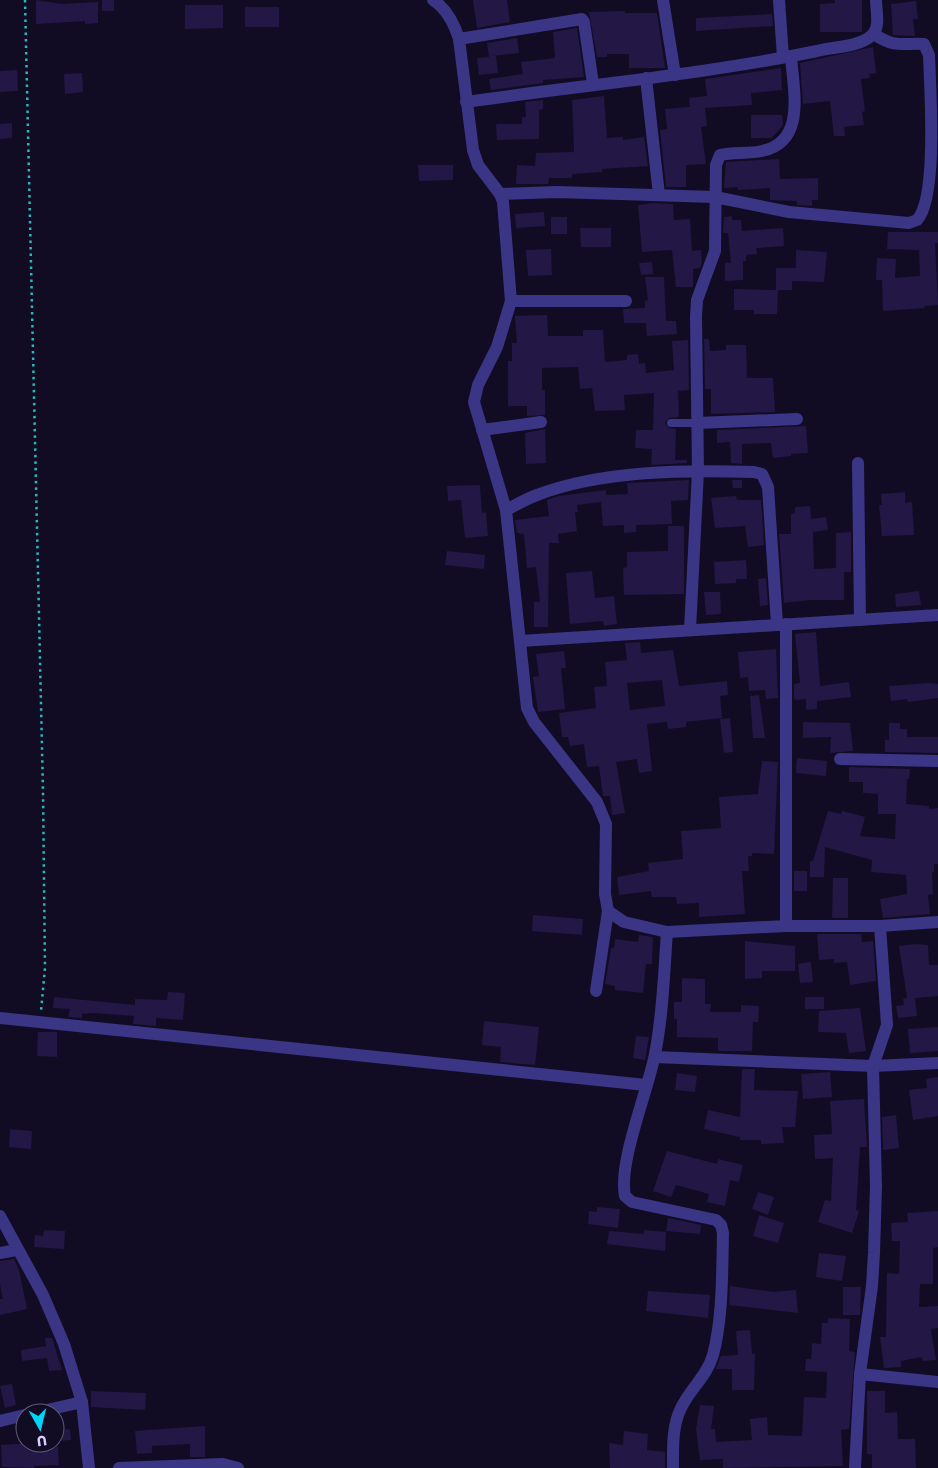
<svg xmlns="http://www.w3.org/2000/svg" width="938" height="1468" font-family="Poppins,sans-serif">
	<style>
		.building { fill: #231745; fill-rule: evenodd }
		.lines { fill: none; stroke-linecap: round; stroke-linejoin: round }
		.path { stroke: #27bab8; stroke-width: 2.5; stroke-dasharray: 2.5 4; stroke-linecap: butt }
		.service { stroke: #3b3585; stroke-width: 8 }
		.minor { stroke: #3b3585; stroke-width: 12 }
	</style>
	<rect width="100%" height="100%" fill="#110c23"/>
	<g class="building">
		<path d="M36 0 62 4 98 2V23L85 24V21L36 24Z"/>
		<rect x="102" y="0" width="12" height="11"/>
		<path d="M473 0H507L510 22 477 28Z"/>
		<path d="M835 0H862V32H820V4L835 3Z"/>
		<path d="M916 1 918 19H913L915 36 893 35 891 4Z"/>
		<path d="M185 5H223V28L185 29Z"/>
		<rect x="245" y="7" width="34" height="20"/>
		<path d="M625 11V13H657L665 68H629V54H607V57H597L589 12Z"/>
		<path d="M772 14 773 26 696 31V18Z"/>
		<path d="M577 28 584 77 543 80V83L491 90 489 79 523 74 521 62 555 58 553 32Z"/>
		<path d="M517 38 519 53 492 56H496L498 73 479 75 477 58 489 57 487 43Z"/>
		<path d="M873 47 876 73 869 74 870 78 861 79 865 111 862 112 864 125 844 127 845 136H834L830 101 803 104 800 63Z"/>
		<path d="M781 68 782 90 751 93 752 105 705 108 707 126 701 127 706 164 686 165V187H666L660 130 667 129 665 109 690 107 689 98 707 96 705 79Z"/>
		<path d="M17 70 18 91 0 92V71Z"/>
		<path d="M82 73 83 92 65 94 64 74Z"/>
		<path d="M604 96 607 138 623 137V140L644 137 648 166 602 169V172L572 174V178H549L548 184H516L517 165 535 166 536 153 574 152 572 100Z"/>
		<path d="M543 100V109L539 110V139L497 140 496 124H522V117H526L525 102Z"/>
		<path d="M751 115H782L783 125 772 138H751Z"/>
		<path d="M12 123V138L0 139V124Z"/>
		<path d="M779 159 780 179 818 178V200H812V206L797 205V201L770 200V188L738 190V187L724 188 726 162Z"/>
		<path d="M418 165H453V180L419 181Z"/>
		<path d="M653 203 673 204 674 220 690 219 692 251 701 250 702 262 700 268 693 269V287H676L672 250 642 252 638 205Z"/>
		<path d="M544 212 545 226 516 228 515 214Z"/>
		<path d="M732 216V220H741L742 231 783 228 784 246 756 248 757 254 746 255V261H743V280L725 281V263H731L728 233H723L724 217Z"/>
		<rect x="551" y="217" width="16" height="17"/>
		<path d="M580 228H611V247H581Z"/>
		<path d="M888 232H938V243H935L938 305 924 306 925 308 883 311 882 280H876L877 258 896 259 895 278 920 276 919 250 887 249Z"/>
		<path d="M551 249 552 275 528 276 526 250Z"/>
		<path d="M796 250 827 252 824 282 792 281V290H778L777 314H754V310H734V289L776 290V268H796Z"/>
		<path d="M652 262 653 274 641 275 639 263Z"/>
		<path d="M645 277H664L666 321H676L677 334 647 336 646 323H624L623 309 645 308V301L648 300Z"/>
		<path d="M547 315 548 336H583V330H603L605 362 627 360V355L638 354 639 364 645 363 646 373 674 370 672 341 688 340 689 390 678 391 679 417 669 418 665 423 669 428 676 429 675 460H687V463L651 465 652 449 635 448 636 430H653L654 393 624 395 625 410 595 411 592 388 580 389 578 367 542 368V390H545V415L527 416V406H508V361H512V343H517L515 316Z"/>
		<path d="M704 339H709L710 351 726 350V345H746L747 378H773L775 412 711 414V389H705Z"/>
		<path d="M806 426 808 453 791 454V456L773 458 771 443 742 444V464L731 463 730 442 717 443V430Z"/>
		<path d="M545 429 546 463 526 464 525 433Z"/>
		<path d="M689 480 688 500 671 501 672 524 636 525V532L624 533V525L603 526 601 502 577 505 578 512H575L577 531 558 534 559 543H549L548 627H534V602H540L536 567 527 568 524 534 517 533 515 520 549 516 547 500 559 496 606 490V495L628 494 627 483Z"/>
		<path d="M732 480H742V488H733Z"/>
		<path d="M480 485 482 513 486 512 488 536 465 538 461 500 448 501 447 486Z"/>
		<path d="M905 492V503L912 502 914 535 882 536 879 505H882L881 494Z"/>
		<path d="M736 496 737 500H761L764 545 748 547 745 526 715 528 711 498Z"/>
		<path d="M810 506 811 519 826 517 828 530 813 532 814 569 836 568V533L851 532V572H844V600H810L784 603 779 534H791V514L795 513V507Z"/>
		<path d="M668 526H684V594L624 595 623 568 627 567V552L668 551Z"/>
		<path d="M447 551 485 555 484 569 445 565Z"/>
		<path d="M746 560 747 579H736V583L715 584 714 562Z"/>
		<path d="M592 571 595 598 614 596 617 624 604 626 603 621 570 624 566 573Z"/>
		<path d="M766 578 768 605 760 606 758 579Z"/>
		<path d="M919 591 921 605 896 607 895 594Z"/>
		<path d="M704 592H720L721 614 706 615Z"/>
		<path d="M816 632 820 686 849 682 851 697 817 701V709L806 710V699L795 700 794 697V684L800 683 795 634Z"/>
		<path d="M640 642 641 653 673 650 679 686 727 681 728 695 720 696 722 718 686 722V727L668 729 667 722 647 724 652 771 639 773 637 759 616 762 625 813 612 815 610 796H603L599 766 587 767 584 744 570 746 568 737H562L559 713 596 708 594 687 607 686 605 662 627 660 625 643ZM662 680 665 706 630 710 627 683Z"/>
		<path d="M776 649 778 698 766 699 765 690 749 691 748 677 740 678 738 652Z"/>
		<path d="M564 651 566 668H561L565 709 538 712 533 677 539 676 536 654Z"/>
		<path d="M929 683 938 684V698L908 702 907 699 891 701 889 686Z"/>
		<path d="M759 695 765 738H753L750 696Z"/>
		<path d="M730 718 733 752 724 753 720 719Z"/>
		<path d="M803 722 850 723 853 751 830 753 831 737 803 738Z"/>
		<path d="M889 723H900V729H907V737H938V753L885 752V740H889Z"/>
		<path d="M797 758 827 761 826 776 796 773Z"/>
		<path d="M762 761 778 762 774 854 752 853V856H748L749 871H742L745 914 699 917V903L677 904 676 897H652L651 891 619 895 617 877 649 871 648 863 683 859 681 831 721 828 719 797 758 794Z"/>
		<path d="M849 767 910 769 909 779H907L906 804 929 806V809L938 808V864H934V872H932L933 894 928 895 930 914 883 918 880 899 907 894 906 875 871 872 872 860 825 847 824 877H810V861H813L828 811 841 814 842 811 865 817 860 836 895 839 896 814H878V794L863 793V782H849Z"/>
		<rect x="794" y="871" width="13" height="20"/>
		<path d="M833 878H848V918H832Z"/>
		<path d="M533 915 583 919 582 935 532 931Z"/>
		<path d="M817 934H861L862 942 873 941 876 981 850 985 847 962 834 963V959L819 960Z"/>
		<path d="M639 935 653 937 652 964H646L643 993 615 990V986L605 984 611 948H614L615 939 638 942Z"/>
		<path d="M745 941 795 946V971H762V978L745 979Z"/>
		<path d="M916 944 928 945 929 965H938V996L915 998 917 1016 898 1018 896 1006 904 1005 903 999 907 998 899 946Z"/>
		<path d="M811 962 813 982 800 983 798 964Z"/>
		<path d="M682 978 705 979V1004H711L710 1012H741V1005L759 1006 758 1022H753L752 1051H718V1038L677 1037V1019H674V1002H682Z"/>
		<path d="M168 992 185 993 183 1020 156 1018V1026L133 1024 134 1016 93 1013 82 1014V1018L68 1017 70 1009 53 1008 54 997 135 1005V999L167 1000Z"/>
		<rect x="805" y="997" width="19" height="12"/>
		<path d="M860 1008 866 1051 849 1053 846 1033 818 1032 819 1011Z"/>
		<path d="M484 1021 539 1027 535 1065 500 1062 501 1047 482 1045Z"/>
		<path d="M938 1027V1051L910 1053 908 1029Z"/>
		<path d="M38 1032H57V1057L37 1056Z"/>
		<path d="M636 1036 649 1037 645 1060 633 1058Z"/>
		<path d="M742 1069H755L754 1090 798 1091 795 1127H782L784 1143 761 1144V1140H740V1137L704 1129 708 1110 740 1117Z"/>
		<path d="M830 1072 832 1097 803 1099 801 1074Z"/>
		<path d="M677 1073 697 1076 695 1092 675 1090Z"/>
		<path d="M938 1077V1116L913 1120 909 1090 927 1088 926 1079Z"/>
		<path d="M864 1099 867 1147H860L856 1210 859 1211 852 1233 818 1222 825 1200 831 1201 833 1158 815 1159 814 1135 832 1134 830 1101Z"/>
		<path d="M896 1115 899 1148 883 1150 882 1117Z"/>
		<path d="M10 1129 32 1131 31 1149 9 1147Z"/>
		<path d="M667 1151 717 1164 718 1159 743 1165 739 1182 730 1180 725 1206 707 1202 709 1194 676 1185 671 1197 653 1191Z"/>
		<path d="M758 1192 774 1197 768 1215 752 1209Z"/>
		<path d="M597 1207 620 1209 618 1228 588 1224 589 1211 597 1212Z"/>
		<path d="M938 1211V1247L933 1248V1284H920L919 1307 938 1306V1328L931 1329 936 1360 923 1361 922 1357 901 1361V1367L884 1368 880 1337H886L887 1273 899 1274 900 1241H892L891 1223 908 1222 907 1213Z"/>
		<path d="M759 1215 784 1223 778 1243 753 1236Z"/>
		<path d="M668 1218 701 1225 700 1234 666 1231Z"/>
		<path d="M44 1230 65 1231 64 1249 34 1247 35 1235 43 1236Z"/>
		<path d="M644 1230 666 1232 665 1251 607 1244 609 1231 644 1234Z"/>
		<path d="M819 1253 846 1256 842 1281 816 1277Z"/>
		<path d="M14 1259 19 1270 27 1309 0 1315V1299H3L0 1284V1261Z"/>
		<path d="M730 1286 774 1292 796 1290 798 1313 729 1305Z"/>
		<path d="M843 1287H861L860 1315H843Z"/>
		<path d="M648 1291 710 1295 708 1318 646 1311Z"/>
		<path d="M828 1318 850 1319 849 1351 855 1352 849 1429 841 1430 843 1466 723 1468V1459L700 1460 696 1429 700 1405 714 1406 711 1429H715L716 1442 752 1440 750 1419 767 1417 768 1435 802 1436 804 1397 826 1398 827 1372 805 1371 806 1359H811L812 1343 821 1344 822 1323H828Z"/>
		<path d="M750 1330 752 1354H755L754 1390H732V1369H716L721 1356 738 1355 736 1331Z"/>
		<path d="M45 1338H52L62 1370 49 1371 47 1358 22 1361 21 1350 46 1346Z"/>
		<path d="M12 1384 16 1405 5 1408 0 1386Z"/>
		<path d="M91 1391 146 1393 145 1410 91 1407Z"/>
		<path d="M867 1391H885V1413L897 1412 898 1439H915L916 1468H872V1454H867Z"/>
		<path d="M205 1426V1457H190V1444L152 1446V1453L137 1454 135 1431Z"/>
		<path d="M70 1429 71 1440 55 1441V1430Z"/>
		<path d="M624 1431 648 1434 647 1450 665 1452V1468H610L609 1443 623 1445Z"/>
		<path d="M31 1443 32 1448 58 1447 59 1465 34 1466V1468L2 1467 1 1445Z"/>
	</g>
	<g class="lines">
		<path class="path" d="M25 0 43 792 45 968 41 1011"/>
		<path class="service" d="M671 423H697"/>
		<g class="minor">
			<path d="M433 0C447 9 454 23 459 39L473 150 478 165 500 194 503 202 511 301 497 347 478 385 474 402 506 510 527 708 534 722 597 802 606 824 605 894 608 911 624 922 667 932C664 972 663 1014 655 1054 648 1091 618 1162 625 1196L632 1202 716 1220 721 1225 723 1233C722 1272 723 1317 713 1355 707 1376 690 1389 681 1408 672 1426 673 1448 673 1468"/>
			<path d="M663 0 675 75"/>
			<path d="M779 0 783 57"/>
			<path d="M459 39 582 19 584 22 593 84"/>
			<path d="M646 78 659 195"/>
			<path d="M466 102C583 85 701 75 817 51 832 47 859 47 871 36 881 28 876 11 876 0"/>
			<path d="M500 194 557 192 715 197 789 212 909 223 917 220C938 198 930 88 929 55L924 44C902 43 894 48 874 34"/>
			<path d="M511 301H626"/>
			<path d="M697 423 797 419"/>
			<path d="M482 430 541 422"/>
			<path d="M858 463 860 620"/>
			<path d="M506 510C516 505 526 499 537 495 602 470 685 470 754 472L762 474 768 487 777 624"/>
			<path d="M690 630 698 471 696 317 697 300 715 251 716 165 720 155C733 152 748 154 762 151 807 142 793 89 791 56"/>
			<path d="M520 641 938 615"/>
			<path d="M840 759 938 761"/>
			<path d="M786 926H880L938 922"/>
			<path d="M667 932 786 926V624"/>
			<path d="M596 991 608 911"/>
			<path d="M0 1018 646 1085"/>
			<path d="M655 1057 873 1066 938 1063"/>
			<path d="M0 1216 43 1295 64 1344 82 1402 89 1468"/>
			<path d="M0 1253 16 1250"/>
			<path d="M860 1374 938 1382"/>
			<path d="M34 1413 82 1402"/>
			<path d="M0 1421 25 1415"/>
			<path d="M119 1468 223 1464 238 1468"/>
			<path d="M855 1468 860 1374 872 1286 874 1253 876 1186 873 1066 887 1025 880 926"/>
		</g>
	</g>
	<g transform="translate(40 1428) rotate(172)"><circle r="24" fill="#110c23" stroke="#605a7b"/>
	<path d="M0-4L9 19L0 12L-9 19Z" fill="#00d5f9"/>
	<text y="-8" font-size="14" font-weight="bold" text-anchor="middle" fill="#d6ceff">U</text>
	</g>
</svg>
